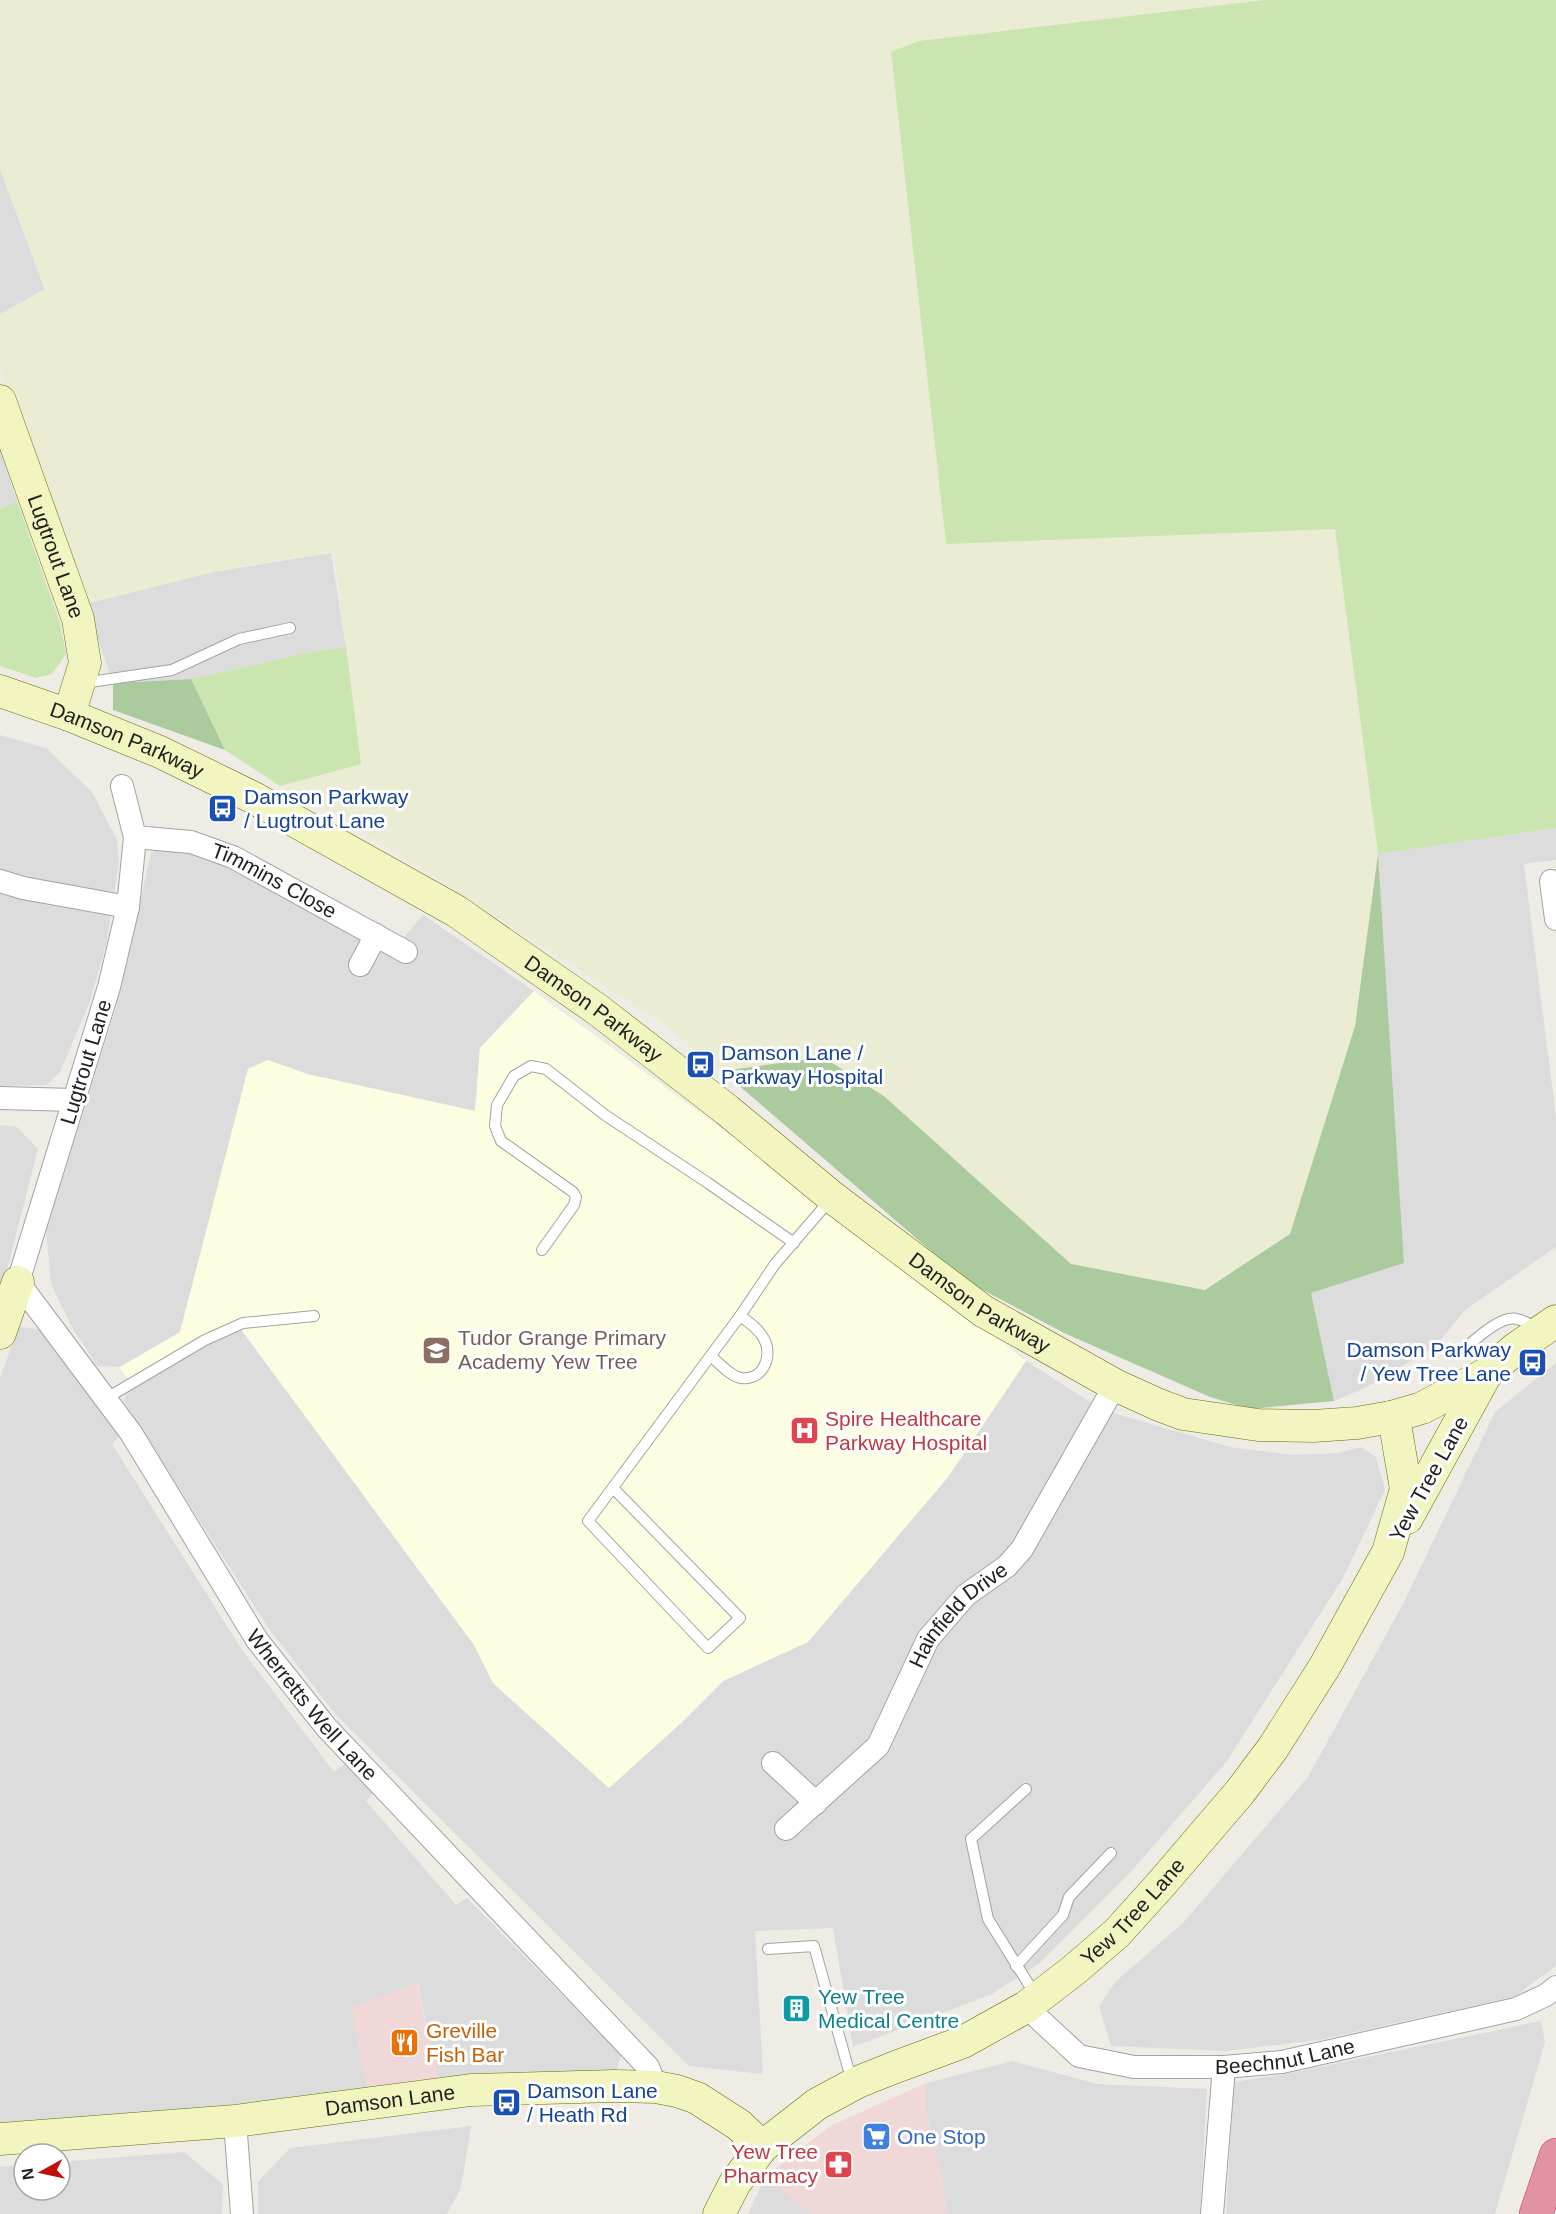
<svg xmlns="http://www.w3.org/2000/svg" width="1556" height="2214" font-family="Helvetica,sans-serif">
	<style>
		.residential { fill: #dddcdc }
		.commercial { fill: #efd8d7 }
		.education { fill: #fdfde2 }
		.farmland { fill: #eaecd3 }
		.grass { fill: #cae5b0 }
		.forest { fill: #abcb9e }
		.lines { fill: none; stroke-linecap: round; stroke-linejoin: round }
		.lane-casing { stroke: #a3a3a3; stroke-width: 12 }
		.street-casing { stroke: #a3a3a3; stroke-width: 24 }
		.secondary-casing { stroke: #646f0d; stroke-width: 33 }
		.highway-casing { stroke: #ce3368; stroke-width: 34 }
		.lane { stroke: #fff; stroke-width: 10 }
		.street { stroke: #fff; stroke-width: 22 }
		.secondary { stroke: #f2f5bf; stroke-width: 32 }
		.highway { stroke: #e094a2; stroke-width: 33 }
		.labels { text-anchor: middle; stroke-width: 6; stroke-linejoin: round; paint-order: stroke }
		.street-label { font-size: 21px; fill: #1f1f1f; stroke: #fff }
		.transit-label { font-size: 21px; fill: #164399; stroke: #fff; text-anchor: start }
		.education-label { font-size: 21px; fill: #785e54; stroke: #fff; text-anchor: start }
		.health-label { font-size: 21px; fill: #be3a42; stroke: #fff; text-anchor: start }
		.culture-label { font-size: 21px; fill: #0d838f; stroke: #fff; text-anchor: start }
		.food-label { font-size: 21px; fill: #c56008; stroke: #fff; text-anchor: start }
		.shop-label { font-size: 21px; fill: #366cbe; stroke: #fff; text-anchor: start }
	</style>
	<rect width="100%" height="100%" fill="#efece6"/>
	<g class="residential">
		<path d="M0 169 45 290 0 314Z"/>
		<path d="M0 450 17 501 0 509Z"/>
		<path d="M331 553 346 647 311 652 191 679 113 683 86 604 213 572Z"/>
		<path d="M0 735 46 748 92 792 117 840 119 863 106 945 89 1004 60 1072 47 1085 0 1086Z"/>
		<path d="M1556 828V860L1524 864 1556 1118V1247L1465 1310 1436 1346 1367 1387 1334 1401 1311 1293 1404 1263 1378 854Z"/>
		<path d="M165 844 201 849 393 950 423 915 534 991 480 1048 475 1111 307 1074 268 1060 248 1069 180 1333 120 1367 97 1366 72 1327 51 1284 46 1229 116 1008 151 853Z"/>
		<path d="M0 1125 17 1127 38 1149 0 1297Z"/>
		<path d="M234 1319 474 1645 493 1683 609 1788 681 1723 723 1681 808 1642 948 1477 1026 1361 1103 1410 1230 1447 1293 1455 1338 1453 1361 1447 1376 1457 1385 1490 1343 1578 1227 1761 1129 1874 1040 1963 992 1994 853 2047 833 1928 755 1931 763 2074 689 2066 337 1716 269 1629 124 1402 129 1382Z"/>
		<path d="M19 1327 42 1329 119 1437 112 1444 242 1650 334 1772 346 1763 374 1792 366 1801 456 1905 467 1898 579 2012 622 2053 616 2071 438 2081 418 1984 367 2090 136 2119 0 2126V1377Z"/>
		<path d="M1556 1363V1966L1514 1997 1319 2040 1226 2051 1111 2046 1099 2006 1115 1982 1184 1922 1308 1777 1404 1602 1495 1412Z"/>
		<path d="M1541 2021 1545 2042 1495 2214H1226L1234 2082 1281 2075Z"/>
		<path d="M1012 2061 1097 2084 1207 2089 1200 2214H947L942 2179 926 2112V2083Z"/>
		<path d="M471 2126 461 2188 447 2214H258V2182L290 2148Z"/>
		<path d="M184 2152 223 2184 222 2214H0V2167L24 2165V2190H60V2162Z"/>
		<path d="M765 2177 798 2202 812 2214H748Z"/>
	</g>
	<g class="commercial">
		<path d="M417 1983 438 2081 367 2090 351 2008Z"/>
		<path d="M926 2083V2111L942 2179 947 2214H812L765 2177 830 2126Z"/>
	</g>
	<path class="education" d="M534 991 826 1205 1026 1361 948 1477 808 1642 723 1681 681 1723 609 1788 493 1683 474 1645 234 1320 129 1382 120 1367 180 1332 248 1069 268 1060 307 1074 475 1111 480 1048Z"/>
	<path class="farmland" d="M0 0H1265L919 41 891 52 946 543 1335 529 1378 854 1355 1026 1290 1234 1205 1290 1071 1264 885 1097 823 1057 722 1071 658 1020 331 812 280 786 361 764 334 551 213 572 86 604 0 368V314L45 289 0 169Z"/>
	<g class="grass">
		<path d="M1265 0H1556V828L1378 854 1335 529 946 544 891 52 919 41Z"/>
		<path d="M17 501 60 623 66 654 52 674 36 678 0 666V509Z"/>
		<path d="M346 647 361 764 280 786 225 750 191 679 311 652Z"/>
	</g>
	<g class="forest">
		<path d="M191 679 225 750 113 710V683Z"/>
		<path d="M1378 854 1404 1263 1311 1293 1334 1401 1250 1409 1210 1397 1064 1333 966 1281 722 1071 823 1057 885 1097 1071 1264 1205 1290 1290 1234 1355 1026Z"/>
	</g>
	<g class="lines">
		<defs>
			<g id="lane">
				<path d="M83 683 172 670 239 639 290 628"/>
				<path d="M542 1250 574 1205 576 1197 573 1192 501 1141 495 1126 497 1105 514 1076 531 1066 546 1069 605 1115 708 1183 794 1243"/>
				<path d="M1464 1349C1476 1339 1501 1315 1517 1319 1524 1321 1532 1325 1539 1328"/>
				<path d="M711 1356C719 1363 730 1376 741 1378 764 1381 773 1355 764 1339 759 1329 749 1322 740 1316"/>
				<path d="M105 1399 205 1340 243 1323 314 1316"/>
				<path d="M614 1489 740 1618 708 1648 588 1521 740 1316 775 1264 830 1200"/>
				<path d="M1026 1789 971 1839 988 1919 1036 1996"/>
				<path d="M768 1949 814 1946 852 2082"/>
				<path d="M1016 1966 1063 1915 1069 1897 1111 1853"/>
			</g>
			<g id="street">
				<path id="s1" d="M122 786 135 837 128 907 109 987 18 1282 131 1433 257 1640 326 1727 648 2067 656 2087"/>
				<path id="s2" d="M135 837 191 842 233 857 406 952"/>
				<path d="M0 881 23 888 128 907"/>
				<path d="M1551 881 1556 919"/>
				<path d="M360 965 376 935"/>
				<path d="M0 1098 74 1100"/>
				<path d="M773 1763 816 1803"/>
				<path id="s3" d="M786 1829 878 1746 928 1639 966 1595 1007 1566 1022 1549 1115 1385"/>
				<path id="s4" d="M1026 2007 1079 2056 1134 2067H1224L1282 2062 1516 2009 1546 1995 1556 1987"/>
				<path d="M235 2121 242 2214"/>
				<path d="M1212 2214 1224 2067"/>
			</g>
			<g id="secondary">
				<path id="s5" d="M0 401 78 619 85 663 69 715"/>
				<path id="s6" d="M0 691 69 715 160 752 252 797 456 911 598 1010 727 1110 832 1197 983 1311 1115 1385 1159 1405 1183 1414 1258 1425 1313 1426 1357 1423 1391 1417 1422 1408 1486 1374 1515 1349 1556 1321"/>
				<path d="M0 1333 18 1282"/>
				<path d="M1407 1518 1486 1374"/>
				<path id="s7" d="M0 2139 235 2121 471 2090 615 2086 656 2087 677 2091 697 2098 739 2125 762 2147"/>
				<path id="s8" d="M719 2214 735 2183 762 2147 817 2104 858 2082 893 2068 963 2042 1026 2007 1074 1970 1117 1933 1163 1882 1240 1792 1273 1748 1325 1666 1388 1552 1406 1489 1396 1430 1391 1417"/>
			</g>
			<path id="highway" d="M1536 2214 1556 2155"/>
		</defs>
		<use href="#lane" class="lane-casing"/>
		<use href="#street" class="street-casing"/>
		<use href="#secondary" class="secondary-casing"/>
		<use href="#highway" class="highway-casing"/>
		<use href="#lane" class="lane"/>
		<use href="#street" class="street"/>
		<use href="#secondary" class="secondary"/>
		<use href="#highway" class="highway"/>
	</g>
	<defs>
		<symbol id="bus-square" viewBox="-11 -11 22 22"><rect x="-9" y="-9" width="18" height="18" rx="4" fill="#1a4fb4" stroke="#fff"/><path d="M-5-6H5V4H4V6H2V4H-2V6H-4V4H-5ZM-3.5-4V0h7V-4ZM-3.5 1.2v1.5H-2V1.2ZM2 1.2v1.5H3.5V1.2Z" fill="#fff"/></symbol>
		<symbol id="school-square" viewBox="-11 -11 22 22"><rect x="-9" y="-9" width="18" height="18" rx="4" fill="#8d6e63" stroke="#fff"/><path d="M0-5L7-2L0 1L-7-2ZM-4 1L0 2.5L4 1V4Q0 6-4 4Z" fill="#fff"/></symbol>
		<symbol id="hospital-square" viewBox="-11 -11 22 22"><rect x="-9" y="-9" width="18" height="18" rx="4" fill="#e0444e" stroke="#fff"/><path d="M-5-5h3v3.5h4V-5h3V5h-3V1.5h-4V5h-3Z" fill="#fff"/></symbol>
		<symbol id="building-square" viewBox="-11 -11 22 22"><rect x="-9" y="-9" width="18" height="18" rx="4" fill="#0f9aa8" stroke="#fff"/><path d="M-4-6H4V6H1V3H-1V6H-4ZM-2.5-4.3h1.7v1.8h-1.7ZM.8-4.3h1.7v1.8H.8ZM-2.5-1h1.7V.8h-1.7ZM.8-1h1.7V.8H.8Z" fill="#fff"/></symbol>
		<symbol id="restaurant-square" viewBox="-11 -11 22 22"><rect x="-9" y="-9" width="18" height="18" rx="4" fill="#e8710a" stroke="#fff"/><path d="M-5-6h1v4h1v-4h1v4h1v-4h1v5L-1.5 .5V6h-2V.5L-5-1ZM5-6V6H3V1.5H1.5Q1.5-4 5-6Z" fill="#fff"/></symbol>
		<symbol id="supermarket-square" viewBox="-11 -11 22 22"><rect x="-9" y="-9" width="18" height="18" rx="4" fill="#3f7fe0" stroke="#fff"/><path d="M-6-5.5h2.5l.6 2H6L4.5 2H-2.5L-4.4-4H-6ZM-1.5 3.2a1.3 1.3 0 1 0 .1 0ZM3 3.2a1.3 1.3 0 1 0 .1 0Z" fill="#fff"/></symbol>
		<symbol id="pharmacy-square" viewBox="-11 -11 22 22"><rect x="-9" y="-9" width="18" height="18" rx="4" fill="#e0444e" stroke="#fff"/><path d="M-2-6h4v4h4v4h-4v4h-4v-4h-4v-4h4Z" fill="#fff"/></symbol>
	</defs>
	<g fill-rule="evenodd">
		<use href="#bus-square" x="206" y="792" width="33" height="33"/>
		<use href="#bus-square" x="684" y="1048" width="33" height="33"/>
		<use href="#school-square" x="420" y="1334" width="33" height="33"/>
		<use href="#bus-square" x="1516" y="1346" width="33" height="33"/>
		<use href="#hospital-square" x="788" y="1414" width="33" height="33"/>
		<use href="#building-square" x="780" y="1992" width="33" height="33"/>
		<use href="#restaurant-square" x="388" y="2026" width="33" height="33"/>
		<use href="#bus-square" x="490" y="2086" width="33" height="33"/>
		<use href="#supermarket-square" x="860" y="2120" width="33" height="33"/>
		<use href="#pharmacy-square" x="822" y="2148" width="33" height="33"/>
	</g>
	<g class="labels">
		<g class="street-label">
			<text dy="7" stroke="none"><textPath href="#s5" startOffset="165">Lugtrout Lane</textPath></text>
			<text dy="7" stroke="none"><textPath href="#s6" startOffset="136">Damson Parkway</textPath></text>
			<text dy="7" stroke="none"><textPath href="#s2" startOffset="148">Timmins Close</textPath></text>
			<text dy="7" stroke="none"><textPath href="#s6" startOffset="676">Damson Parkway</textPath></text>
			<text transform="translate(86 1062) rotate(-73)" y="7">Lugtrout Lane</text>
			<text dy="7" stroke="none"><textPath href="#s6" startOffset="1162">Damson Parkway</textPath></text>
			<text transform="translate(1429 1479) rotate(-61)" y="7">Yew Tree Lane</text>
			<text dy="7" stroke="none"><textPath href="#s3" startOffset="280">Hainfield Drive</textPath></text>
			<text dy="7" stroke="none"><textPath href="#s1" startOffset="1030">Wherretts Well Lane</textPath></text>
			<text dy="7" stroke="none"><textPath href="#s8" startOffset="524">Yew Tree Lane</textPath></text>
			<text dy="7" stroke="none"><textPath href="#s4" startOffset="280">Beechnut Lane</textPath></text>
			<text dy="7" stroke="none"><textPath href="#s7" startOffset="392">Damson Lane</textPath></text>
		</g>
		<g class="transit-label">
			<text x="244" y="804">Damson Parkway<tspan x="244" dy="24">/ Lugtrout Lane</tspan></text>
			<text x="721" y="1060">Damson Lane /<tspan x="721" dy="24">Parkway Hospital</tspan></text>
			<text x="1511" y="1357" text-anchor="end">Damson Parkway<tspan x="1511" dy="24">/ Yew Tree Lane</tspan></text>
			<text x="527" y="2098">Damson Lane<tspan x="527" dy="24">/ Heath Rd</tspan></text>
		</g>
		<g class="education-label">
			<text x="458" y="1345">Tudor Grange Primary<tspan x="458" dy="24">Academy Yew Tree</tspan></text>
		</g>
		<g class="health-label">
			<text x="825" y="1426">Spire Healthcare<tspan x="825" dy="24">Parkway Hospital</tspan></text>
			<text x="818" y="2159" text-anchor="end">Yew Tree<tspan x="818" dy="24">Pharmacy</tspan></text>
		</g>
		<g class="culture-label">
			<text x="818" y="2004">Yew Tree<tspan x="818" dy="24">Medical Centre</tspan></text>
		</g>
		<g class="food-label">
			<text x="426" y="2038">Greville<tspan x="426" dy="24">Fish Bar</tspan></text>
		</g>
		<g class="shop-label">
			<text x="897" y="2144">One Stop</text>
		</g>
	</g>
	<g transform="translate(42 2172) rotate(262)"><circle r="28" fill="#ffffff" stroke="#a5a5a5" stroke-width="1.5"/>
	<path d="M0-4.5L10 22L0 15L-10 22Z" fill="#bf1010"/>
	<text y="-9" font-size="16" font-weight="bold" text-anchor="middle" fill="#1f1f1f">N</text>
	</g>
</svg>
